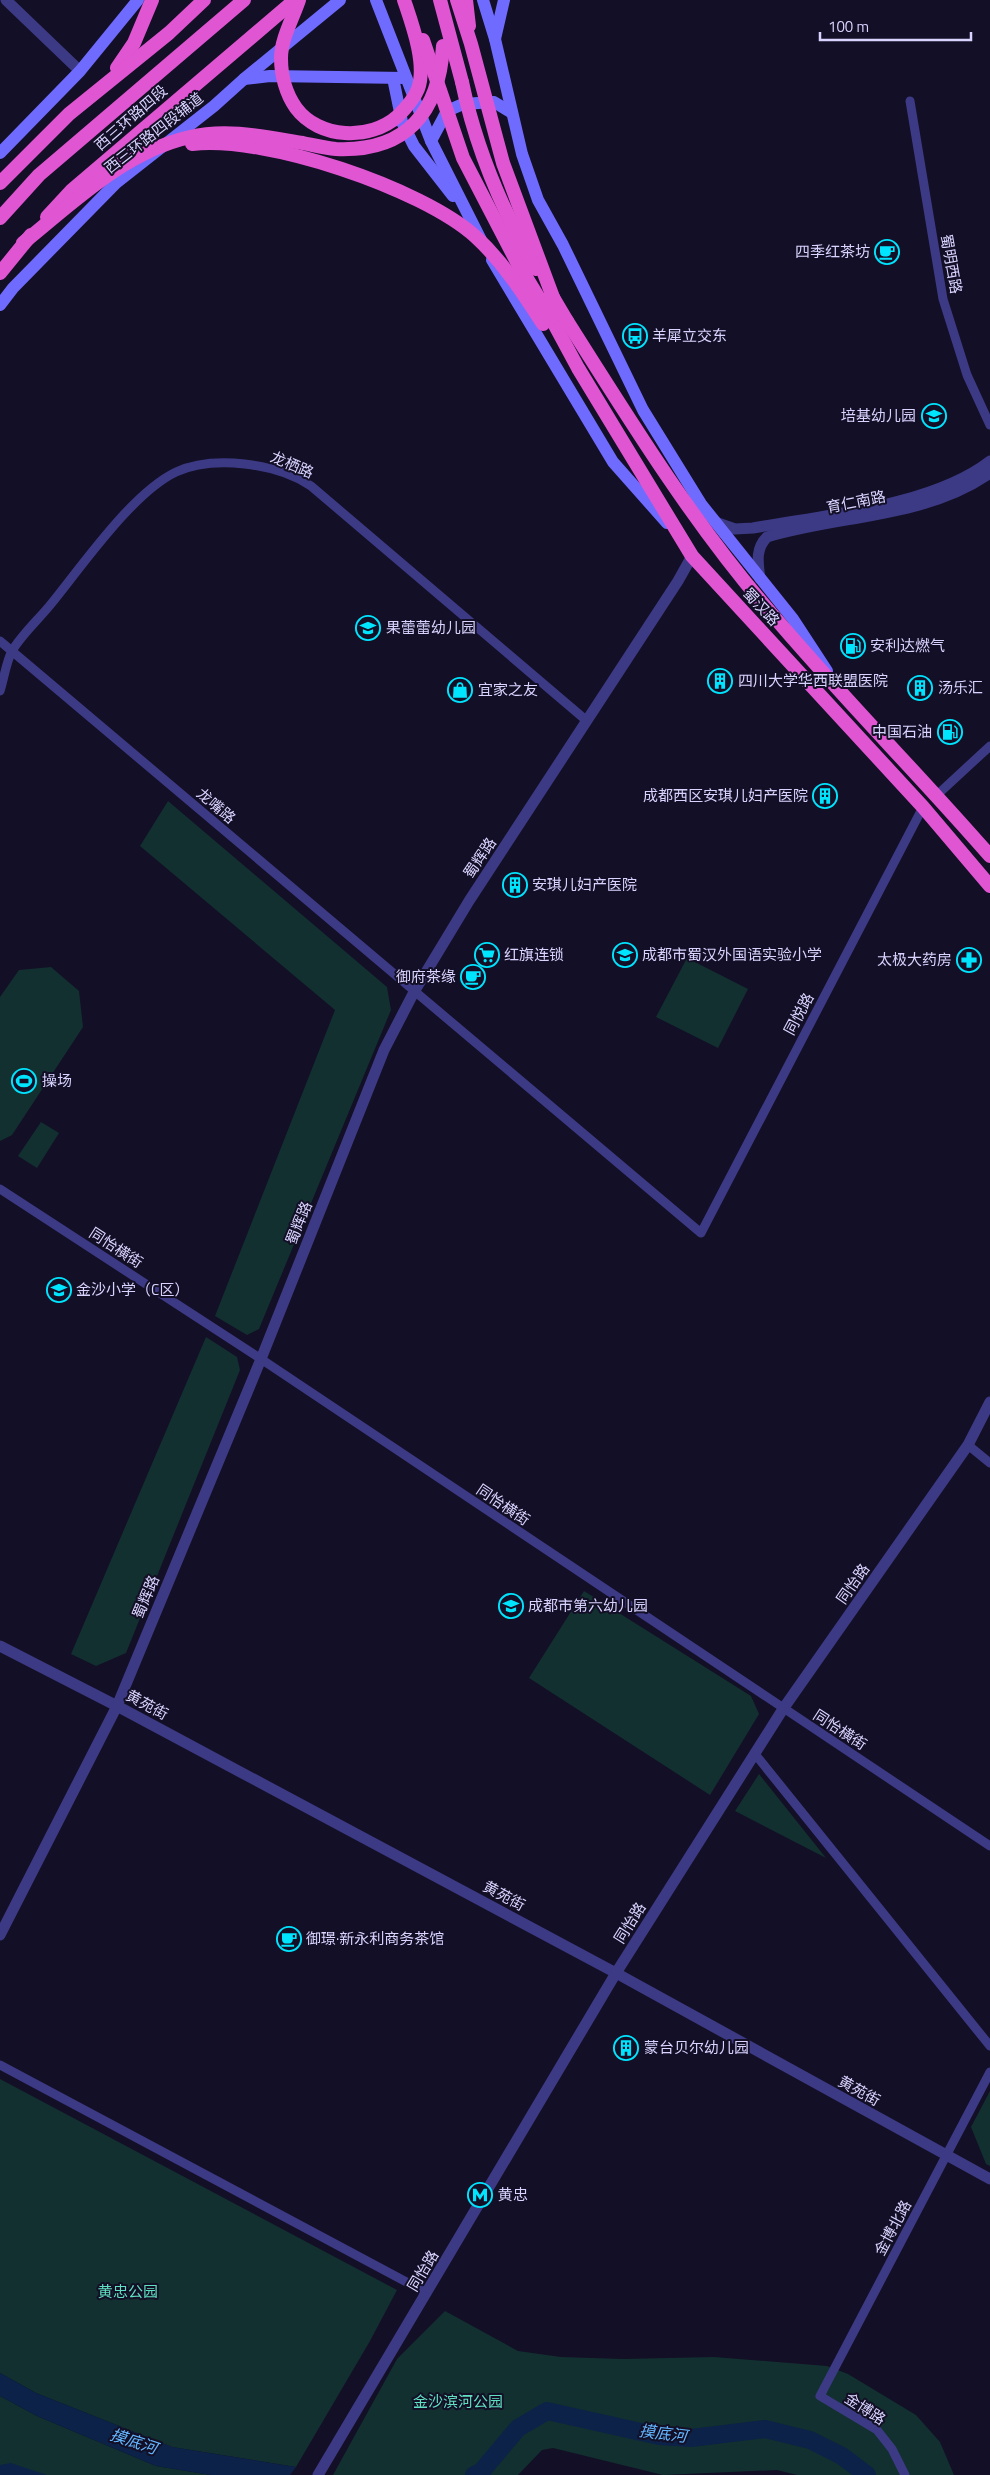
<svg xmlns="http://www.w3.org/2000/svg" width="990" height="2475" font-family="'Titillium Web','Noto Sans SC',sans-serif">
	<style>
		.green { fill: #12302f }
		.water { fill: #0c2248 }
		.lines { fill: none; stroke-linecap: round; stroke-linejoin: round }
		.river { stroke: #0c2248; stroke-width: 18 }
		.minor { stroke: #3d3a85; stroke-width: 9 }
		.tertiary { stroke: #3d3a85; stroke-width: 11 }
		.secondary { stroke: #6f6bff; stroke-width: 12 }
		.trunk { stroke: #e055d1; stroke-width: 14 }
		.trunk-bridge { stroke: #e055d1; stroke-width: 14 }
		.labels { text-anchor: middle; stroke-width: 4; stroke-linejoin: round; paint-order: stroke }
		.street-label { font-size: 15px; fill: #d9d4ff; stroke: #130f26 }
		.poi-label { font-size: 15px; fill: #d9d4ff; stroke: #130f26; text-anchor: start }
		.park-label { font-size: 15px; fill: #5fe0c0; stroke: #130f26 }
		.water-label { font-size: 16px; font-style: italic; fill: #62b6ff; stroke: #130f26 }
	</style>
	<rect width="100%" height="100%" fill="#130f26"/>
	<g class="green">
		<path d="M168 801 387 987 391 1010 259 1329 247 1335 215 1316 335 1010 140 846Z"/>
		<path d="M687 958 748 989 718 1048 656 1017Z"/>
		<path d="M51 967 79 991 83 1027 12 1135 0 1141V997L19 970Z"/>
		<path d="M41 1122 59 1133 37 1168 18 1156Z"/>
		<path d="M206 1337 237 1357 240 1370 126 1653 96 1666 71 1654Z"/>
		<path d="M584 1591 751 1696 759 1714 710 1795 529 1678Z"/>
		<path d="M759 1774 826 1858 735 1811Z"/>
		<path d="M0 2079 397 2290 370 2341 296 2467 172 2447 36 2393 0 2373Z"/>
		<path d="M990 2091V2166L986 2164 971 2127Z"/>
		<path d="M445 2311 518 2351 561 2357 623 2359 714 2357 827 2366 848 2374 916 2415 940 2442 954 2475H797L777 2470 663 2475 553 2448 542 2450 518 2475H333L397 2359Z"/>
		<path d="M0 2396 37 2416 156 2466 211 2475H0Z"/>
	</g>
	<g class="water">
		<path d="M0 2373 36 2393 172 2447 296 2467 290 2475H211L156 2466 37 2416 0 2396Z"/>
		<path d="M11 2463 47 2475H0V2465Z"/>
	</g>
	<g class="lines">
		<path class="river" d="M474 2475 481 2472 518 2428 547 2411 659 2436 691 2438 765 2429 810 2440 842 2456 867 2475"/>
		<g class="minor">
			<path d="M910 101 943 299 967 375 990 425"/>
			<path d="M0 641 701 1233 923 807"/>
			<path d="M0 691C4 679 6 662 12 651 22 634 39 619 51 604 82 566 132 493 176 472 213 455 277 463 311 486L587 721"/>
			<path d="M937 795 990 746"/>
			<path d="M0 1189 261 1359 990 1846"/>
			<path d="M968 1445 990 1463"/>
			<path d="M755 1754 990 2046"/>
			<path d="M0 2065 427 2293"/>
			<path d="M905 2475 892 2449 877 2430 820 2396 990 2072"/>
		</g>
		<g class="tertiary">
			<path d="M6 0 80 71"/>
			<path d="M715 522 735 529 753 528C824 515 932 506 990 461"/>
			<path d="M760 579C758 563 755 549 767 537 840 515 926 518 990 473"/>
			<path d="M0 1646 117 1706 616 1973 990 2179"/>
			<path d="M0 1935 117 1706 261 1359 384 1050 414 992 469 901 678 581 692 556"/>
			<path d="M318 2475 616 1973 783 1709 968 1445 990 1402"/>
		</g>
		<g class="secondary">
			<path d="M376 0 431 141 481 240"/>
			<path d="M483 0 495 39 522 154 538 200 563 245 643 410 701 504 793 619 827 671"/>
			<path d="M495 39 504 0"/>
			<path d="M393 78 402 122 414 146 453 196"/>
			<path d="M244 79 270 76 405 78"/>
			<path d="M431 141 447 111 463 104 494 102 512 113"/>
			<path d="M0 153 80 71 138 0"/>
			<path d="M492 260 613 462 667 523"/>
			<path d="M0 305 13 288 116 183 214 106 244 79 340 0"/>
		</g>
		<g class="trunk">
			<path d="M440 0 462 82"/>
			<path d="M466 0 469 26"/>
			<path d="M117 68 134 43 152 0"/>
			<path d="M0 183 69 114 169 33 204 0"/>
			<path d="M47 217 72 190 295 0"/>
			<path d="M0 218 39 175 244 0"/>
			<path d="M0 273 31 235"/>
			<path d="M551 318 578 368 692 556 923 807 990 886"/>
			<path d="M567 321C629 419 690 518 765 606 837 692 916 771 990 856"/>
		</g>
		<g class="trunk-bridge">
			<path d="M299 0C293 18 281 39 281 58 281 75 286 94 296 108 319 139 370 141 398 116 405 109 414 99 418 89 427 64 412 24 404 0"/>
			<path d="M457 0 471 44 503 163 554 300"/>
			<path d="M423 40 463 158 518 264 551 318"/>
			<path d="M462 82C476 149 502 210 536 269"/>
			<path d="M192 144C264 135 422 188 476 237 503 262 523 293 543 324"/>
			<path d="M23 243C74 202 124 152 190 137 227 128 266 137 303 143 313 145 325 148 336 149 406 152 439 113 443 46"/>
			<path d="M551 294 567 321"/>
		</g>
	</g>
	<defs>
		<symbol id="cafe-ring" viewBox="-11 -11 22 22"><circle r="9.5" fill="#130f26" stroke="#00e5ff" stroke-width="1.5"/><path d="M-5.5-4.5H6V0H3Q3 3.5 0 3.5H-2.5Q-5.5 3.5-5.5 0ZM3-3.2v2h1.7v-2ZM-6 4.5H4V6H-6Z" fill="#00e5ff"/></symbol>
		<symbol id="bus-ring" viewBox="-11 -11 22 22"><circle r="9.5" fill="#130f26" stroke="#00e5ff" stroke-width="1.5"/><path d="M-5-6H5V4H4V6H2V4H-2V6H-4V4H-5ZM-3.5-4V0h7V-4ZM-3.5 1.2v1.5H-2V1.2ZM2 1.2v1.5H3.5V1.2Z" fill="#00e5ff"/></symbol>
		<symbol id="school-ring" viewBox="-11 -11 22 22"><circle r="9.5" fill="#130f26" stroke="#00e5ff" stroke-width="1.5"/><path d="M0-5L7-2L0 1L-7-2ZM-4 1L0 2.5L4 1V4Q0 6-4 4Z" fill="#00e5ff"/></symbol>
		<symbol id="fuel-ring" viewBox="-11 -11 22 22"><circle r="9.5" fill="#130f26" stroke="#00e5ff" stroke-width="1.5"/><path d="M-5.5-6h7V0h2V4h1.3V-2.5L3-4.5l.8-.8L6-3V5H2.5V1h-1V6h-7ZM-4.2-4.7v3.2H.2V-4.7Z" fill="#00e5ff"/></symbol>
		<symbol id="building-ring" viewBox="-11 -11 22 22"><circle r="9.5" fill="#130f26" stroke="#00e5ff" stroke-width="1.5"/><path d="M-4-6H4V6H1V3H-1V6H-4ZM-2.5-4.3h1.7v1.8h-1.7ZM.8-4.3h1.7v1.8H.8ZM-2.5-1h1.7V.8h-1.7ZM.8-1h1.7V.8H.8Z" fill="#00e5ff"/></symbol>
		<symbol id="shop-ring" viewBox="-11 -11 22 22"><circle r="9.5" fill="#130f26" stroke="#00e5ff" stroke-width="1.5"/><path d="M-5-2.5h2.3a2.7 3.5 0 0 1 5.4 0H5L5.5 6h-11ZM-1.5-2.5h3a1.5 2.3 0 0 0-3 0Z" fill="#00e5ff"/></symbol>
		<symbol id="supermarket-ring" viewBox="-11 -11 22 22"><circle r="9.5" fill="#130f26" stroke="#00e5ff" stroke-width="1.5"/><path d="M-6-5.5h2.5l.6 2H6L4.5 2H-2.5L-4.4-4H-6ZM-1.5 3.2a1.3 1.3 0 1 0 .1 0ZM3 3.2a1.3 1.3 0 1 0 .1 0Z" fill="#00e5ff"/></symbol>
		<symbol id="pharmacy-ring" viewBox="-11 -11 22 22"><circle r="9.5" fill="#130f26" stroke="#00e5ff" stroke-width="1.5"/><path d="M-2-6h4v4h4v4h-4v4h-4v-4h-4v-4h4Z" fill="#00e5ff"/></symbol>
		<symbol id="stadium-ring" viewBox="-11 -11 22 22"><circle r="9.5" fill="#130f26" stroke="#00e5ff" stroke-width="1.5"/><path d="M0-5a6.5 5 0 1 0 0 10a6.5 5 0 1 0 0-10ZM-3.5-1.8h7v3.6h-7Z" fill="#00e5ff"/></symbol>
		<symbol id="metro-ring" viewBox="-11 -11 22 22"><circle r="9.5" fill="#130f26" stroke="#00e5ff" stroke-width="1.5"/><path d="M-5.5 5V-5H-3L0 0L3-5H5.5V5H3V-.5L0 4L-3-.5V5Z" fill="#00e5ff"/></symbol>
	</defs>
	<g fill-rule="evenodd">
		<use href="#cafe-ring" x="873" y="238" width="28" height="28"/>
		<use href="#bus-ring" x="621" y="322" width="28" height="28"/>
		<use href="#school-ring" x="920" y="402" width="28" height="28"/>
		<use href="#school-ring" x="354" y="614" width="28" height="28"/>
		<use href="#fuel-ring" x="839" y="632" width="28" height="28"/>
		<use href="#building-ring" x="706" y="667" width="28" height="28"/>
		<use href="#building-ring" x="906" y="674" width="28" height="28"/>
		<use href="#shop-ring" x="446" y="676" width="28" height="28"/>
		<use href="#fuel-ring" x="936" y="718" width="28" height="28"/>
		<use href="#building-ring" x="811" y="782" width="28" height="28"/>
		<use href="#building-ring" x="501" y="871" width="28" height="28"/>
		<use href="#supermarket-ring" x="473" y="941" width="28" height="28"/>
		<use href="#school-ring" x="611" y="941" width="28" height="28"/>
		<use href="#pharmacy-ring" x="955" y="946" width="28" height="28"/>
		<use href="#cafe-ring" x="459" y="963" width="28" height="28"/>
		<use href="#stadium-ring" x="10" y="1067" width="28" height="28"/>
		<use href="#school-ring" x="45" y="1276" width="28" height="28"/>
		<use href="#school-ring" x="497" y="1592" width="28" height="28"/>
		<use href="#cafe-ring" x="275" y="1925" width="28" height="28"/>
		<use href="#building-ring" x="612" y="2034" width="28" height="28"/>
		<use href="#metro-ring" x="466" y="2181" width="28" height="28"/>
	</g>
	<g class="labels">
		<g class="street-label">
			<text transform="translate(131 118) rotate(-41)" y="5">西三环路四段</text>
			<text transform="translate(154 133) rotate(-38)" y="5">西三环路四段辅道</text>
			<text transform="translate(951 264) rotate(80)" y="5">蜀明西路</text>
			<text transform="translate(292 465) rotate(23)" y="5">龙栖路</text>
			<text transform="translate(856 502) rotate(-11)" y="5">育仁南路</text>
			<text transform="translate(761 607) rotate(47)" y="5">蜀汉路</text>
			<text transform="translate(216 806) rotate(40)" y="5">龙嘴路</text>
			<text transform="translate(480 858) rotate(-56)" y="5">蜀辉路</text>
			<text transform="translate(799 1014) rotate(-62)" y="5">同悦路</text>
			<text transform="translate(299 1223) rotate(-68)" y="5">蜀辉路</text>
			<text transform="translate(116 1248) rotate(33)" y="5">同怡横街</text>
			<text transform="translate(503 1505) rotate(34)" y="5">同怡横街</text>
			<text transform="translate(853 1584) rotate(-55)" y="5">同怡路</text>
			<text transform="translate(146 1597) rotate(-67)" y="5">蜀辉路</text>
			<text transform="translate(147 1705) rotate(28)" y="5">黄苑街</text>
			<text transform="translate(840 1730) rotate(33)" y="5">同怡横街</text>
			<text transform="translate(504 1896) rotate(28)" y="5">黄苑街</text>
			<text transform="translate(630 1923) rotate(-58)" y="5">同怡路</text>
			<text transform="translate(859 2091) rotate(29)" y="5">黄苑街</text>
			<text transform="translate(893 2228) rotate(-62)" y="5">金博北路</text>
			<text transform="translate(423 2271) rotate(-59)" y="5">同怡路</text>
			<text transform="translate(865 2409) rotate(33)" y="5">金博路</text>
		</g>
		<g class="poi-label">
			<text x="870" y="257" text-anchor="end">四季红茶坊</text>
			<text x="652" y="341">羊犀立交东</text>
			<text x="916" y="421" text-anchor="end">培基幼儿园</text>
			<text x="386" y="633">果蕾蕾幼儿园</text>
			<text x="870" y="651">安利达燃气</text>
			<text x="738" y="686">四川大学华西联盟医院</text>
			<text x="938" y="693">汤乐汇</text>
			<text x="478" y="695">宜家之友</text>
			<text x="932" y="737" text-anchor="end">中国石油</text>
			<text x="808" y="801" text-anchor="end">成都西区安琪儿妇产医院</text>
			<text x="532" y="890">安琪儿妇产医院</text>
			<text x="504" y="960">红旗连锁</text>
			<text x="642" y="960">成都市蜀汉外国语实验小学</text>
			<text x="952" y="965" text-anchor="end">太极大药房</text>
			<text x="456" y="982" text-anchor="end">御府茶缘</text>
			<text x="42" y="1086">操场</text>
			<text x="76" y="1295">金沙小学（C区）</text>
			<text x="528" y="1611">成都市第六幼儿园</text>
			<text x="306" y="1944">御璟·新永利商务茶馆</text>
			<text x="644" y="2053">蒙台贝尔幼儿园</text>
			<text x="498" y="2200">黄忠</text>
		</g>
		<g class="park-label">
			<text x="128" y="2297">黄忠公园</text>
			<text x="458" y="2407">金沙滨河公园</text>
		</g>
		<g class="water-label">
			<text transform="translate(663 2433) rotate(7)" y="6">摸底河</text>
			<text transform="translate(134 2441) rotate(18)" y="6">摸底河</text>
		</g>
	</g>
	<path d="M820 32v8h151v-8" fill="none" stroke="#d9d4ff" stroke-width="2.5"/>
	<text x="828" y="32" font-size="15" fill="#d9d4ff" stroke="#130f26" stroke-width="4" paint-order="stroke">100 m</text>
</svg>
